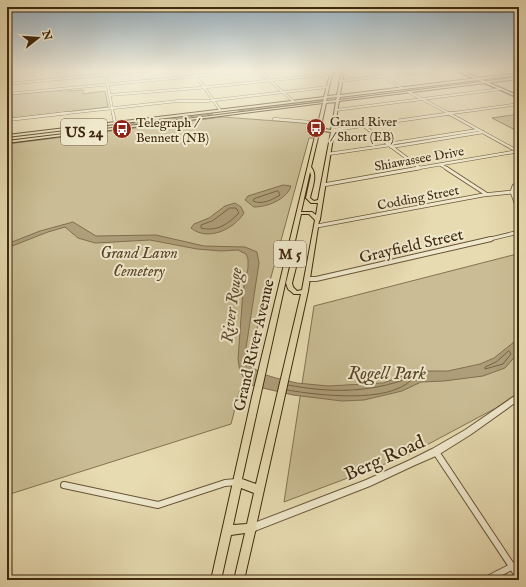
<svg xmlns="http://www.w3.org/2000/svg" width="526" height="587" font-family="'IM FELL English',serif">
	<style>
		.green { fill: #cabd95; stroke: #847352 }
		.water { fill: #ae9e7a; stroke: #826f4f }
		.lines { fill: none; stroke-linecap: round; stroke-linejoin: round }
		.shore { stroke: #766444; stroke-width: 1 }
		.minor-far4-casing { stroke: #695638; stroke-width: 3 }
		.minor-far3-casing { stroke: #695638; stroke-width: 3.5 }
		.minor-far2-casing { stroke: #695638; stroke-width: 4.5 }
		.minor-far1-casing { stroke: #695638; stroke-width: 6 }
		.minor-casing { stroke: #695638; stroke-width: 8 }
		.tertiary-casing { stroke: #695638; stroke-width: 2 }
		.secondary-casing { stroke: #3f290f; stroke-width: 2.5 }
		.primary-casing { stroke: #3f290f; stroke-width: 2 }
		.minor-far4 { stroke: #efe8cc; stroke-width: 2 }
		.minor-far3 { stroke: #efe8cc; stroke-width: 2.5 }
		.minor-far2 { stroke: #efe8cc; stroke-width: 3 }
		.minor-far1 { stroke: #efe8cc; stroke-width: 4 }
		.minor { stroke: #efe8cc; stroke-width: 6 }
		.tertiary { fill: #efe8cc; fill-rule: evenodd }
		.secondary { fill: #efe8cc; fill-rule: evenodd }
		.primary { fill: #e7dbb1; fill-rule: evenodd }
		.labels { text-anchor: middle; stroke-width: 4; stroke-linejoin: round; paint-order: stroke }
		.far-poi-label { font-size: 13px; fill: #3f290f; stroke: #efe8cc; text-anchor: start }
		.far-street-label { font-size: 13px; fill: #3f290f; stroke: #efe8cc }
		.shield { fill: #efe8cc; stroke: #746248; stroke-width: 1 }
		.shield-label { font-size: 15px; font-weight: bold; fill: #3f290f }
		.street-label { font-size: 16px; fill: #3f290f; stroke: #efe8cc }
		.park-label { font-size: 16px; font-style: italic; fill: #5b472a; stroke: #efe8cc }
		.water-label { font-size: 17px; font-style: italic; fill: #604c2f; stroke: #efe8cc }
		.near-park-label { font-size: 19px; font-style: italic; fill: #5b472a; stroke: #efe8cc }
		.near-street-label { font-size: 19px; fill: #3f290f; stroke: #efe8cc }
	</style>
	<rect width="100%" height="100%" fill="#e7dbb1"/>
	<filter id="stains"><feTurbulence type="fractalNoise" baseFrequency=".005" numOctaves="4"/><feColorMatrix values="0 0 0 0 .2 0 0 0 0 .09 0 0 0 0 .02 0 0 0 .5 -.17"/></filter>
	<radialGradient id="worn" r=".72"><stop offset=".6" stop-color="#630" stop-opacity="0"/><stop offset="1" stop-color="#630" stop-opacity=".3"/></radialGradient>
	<g class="green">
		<path d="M69 89V91L83 90V94L105 91 108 107 7 119 9 95Z"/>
		<path d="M322 100 320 102 238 111 242 109Z"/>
		<path d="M210 112 213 114 129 124 135 122Z"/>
		<path d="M519 114V132L492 118Z"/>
		<path d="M223 117 316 124 313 138H309L250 354 247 387 240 389 231 424 7 495V144Z"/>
		<path d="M513 255 519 258V392L496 408 406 456 284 502 314 306Z"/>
	</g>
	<g class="water">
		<path d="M283 185 291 186C287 199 268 207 254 207L245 200 248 196Z"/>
		<path d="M235 203 241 207 244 213C234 229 208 242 191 228L194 224 209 218 225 206Z"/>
		<path d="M73 222 96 236 156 235 204 246 245 247 257 252 259 263 246 348 249 362 251 367 266 375 276 378 297 383 328 386 383 383 418 371H448L480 364 494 358 519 338V352L505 368 483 376 444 381 421 382 402 391 364 400 342 401 293 395 254 386 248 383 240 372 238 359 243 291 248 268V259L246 254 238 250 221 251 197 249 150 240 95 243 78 238 65 227 48 232 7 248V244L40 231Z"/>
	</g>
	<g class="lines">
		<g class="shore">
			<path d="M278 191 280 195C272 200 262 205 253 201L254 199Z"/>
			<path d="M230 208H236L239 213C228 224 217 232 201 228V225L212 221Z"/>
			<path d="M509 351 511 354 503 364 485 369V367L496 362Z"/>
			<path d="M287 390C317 395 388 404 411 380L409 378C369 393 330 393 288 385"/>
		</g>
		<defs>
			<g id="minor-far4">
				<path d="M105 70 113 114"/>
				<path d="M192 70 220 110"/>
				<path d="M258 70 293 101"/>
				<path d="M371 70 402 88"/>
				<path d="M462 73 483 70"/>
				<path d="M7 74 46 70"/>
				<path d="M340 81 438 70"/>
				<path d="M7 84 152 70"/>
				<path d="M7 89 13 72"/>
				<path d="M409 92 450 114"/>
				<path d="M7 94 258 70"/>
				<path d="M109 95 198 88 331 74"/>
				<path d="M336 110 501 89"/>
				<path d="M59 114 178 101H207L328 87"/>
				<path d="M446 114 519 104"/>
			</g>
			<g id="minor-far3">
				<path d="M113 113 115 123"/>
				<path d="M448 113 517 151"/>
				<path d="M274 119 321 123"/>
				<path d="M7 120 68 113"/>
				<path d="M364 126 420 168"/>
				<path d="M333 130 453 113"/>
				<path d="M388 144 478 130"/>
				<path d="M391 147 483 132"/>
				<path d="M328 154 390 145"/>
				<path d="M441 165 448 169"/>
				<path d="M413 169 519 151"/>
			</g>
			<g id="minor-far2">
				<path d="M446 168 486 194"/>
				<path d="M323 185 419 168"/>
				<path d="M512 192 519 211"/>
				<path d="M512 192 514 186 519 183"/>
				<path d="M317 226 483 195 512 192"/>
				<path d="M486 240 519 232"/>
			</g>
			<path id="minor-far1" d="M307 279H316L491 239"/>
			<g id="minor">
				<path d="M436 452 519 577"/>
				<path d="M64 485 158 505 225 483 237 482"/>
				<path d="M486 580 519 563"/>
			</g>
			<path id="tertiary" d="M519 393V400L470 435 438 455 415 465 370 486 252 532 249 531 248 528 249 525 366 480 410 460 432 449 465 430Z"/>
			<path id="secondary" d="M455 70H459L519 96V98Z"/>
			<path id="primary" d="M331 70H333L327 96 337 95 342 70H344L340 95 519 73V75L340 97 339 100 519 77V79L339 101 320 219V220L319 221 308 291 256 526 257 528 255 532 244 580H234L245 533 231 535 221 580H211L252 397 323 103 7 143V141L323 102 324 99 7 137V135L324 97ZM337 97 336 100 326 101 327 98ZM336 102 331 130 325 129 321 126 326 103ZM320 129 323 131 331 132 318 200 314 201 310 198C312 188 318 175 311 167ZM310 172 311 175 306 198 311 203H318L316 215 312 212H301ZM301 214H309L315 220 302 290 297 291 293 287 292 283 300 251 295 241ZM293 248 294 251 286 283 288 289 294 294H301L256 484 242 479ZM241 488 254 493 247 524 233 525Z"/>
		</defs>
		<use href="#minor-far4" class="minor-far4-casing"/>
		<use href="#minor-far3" class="minor-far3-casing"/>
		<use href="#minor-far2" class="minor-far2-casing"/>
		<use href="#minor-far1" class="minor-far1-casing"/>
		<use href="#minor" class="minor-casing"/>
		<use href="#tertiary" class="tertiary-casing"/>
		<use href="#secondary" class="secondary-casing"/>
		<use href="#primary" class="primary-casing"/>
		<use href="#minor-far4" class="minor-far4"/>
		<use href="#minor-far3" class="minor-far3"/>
		<use href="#minor-far2" class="minor-far2"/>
		<use href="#minor-far1" class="minor-far1"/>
		<use href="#minor" class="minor"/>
		<use href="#tertiary" class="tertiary"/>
		<use href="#secondary" class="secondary"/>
		<use href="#primary" class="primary"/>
	</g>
	<linearGradient id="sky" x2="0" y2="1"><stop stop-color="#91abbc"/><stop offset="0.46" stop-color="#f4efdc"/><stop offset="1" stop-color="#f4efdc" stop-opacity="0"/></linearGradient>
	<rect width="526" height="153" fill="url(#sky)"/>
	<defs>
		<symbol id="bus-disc" viewBox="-11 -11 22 22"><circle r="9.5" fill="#8f2418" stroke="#efe8cc"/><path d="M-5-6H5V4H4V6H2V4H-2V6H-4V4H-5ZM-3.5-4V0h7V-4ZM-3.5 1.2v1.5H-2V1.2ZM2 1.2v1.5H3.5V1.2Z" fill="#fff"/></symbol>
	</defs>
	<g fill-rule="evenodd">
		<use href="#bus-disc" x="305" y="117" width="22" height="22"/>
		<use href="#bus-disc" x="111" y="118" width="22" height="22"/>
	</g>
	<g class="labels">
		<g class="far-poi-label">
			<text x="330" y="126">Grand River<tspan x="330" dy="15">/ Short (EB)</tspan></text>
			<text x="136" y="127">Telegraph /<tspan x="136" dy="15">Bennett (NB)</tspan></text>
		</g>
		<g class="far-street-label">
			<text transform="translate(419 158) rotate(-10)" y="5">Shiawassee Drive</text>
			<text transform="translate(418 197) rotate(-11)" y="5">Codding Street</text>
		</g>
		<g class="shield">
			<rect x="61" y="119" width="46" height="26" rx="3"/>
			<rect x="274" y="241" width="32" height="26" rx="3"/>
		</g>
		<g class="shield-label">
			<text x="84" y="137">US 24</text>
			<text x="290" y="259">M 5</text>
		</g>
		<g class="street-label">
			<text transform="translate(411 245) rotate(-13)" y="6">Grayfield Street</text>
			<text transform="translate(253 345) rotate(-77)" y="6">Grand River Avenue</text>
		</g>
		<g class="park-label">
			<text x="139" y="258">Grand Lawn<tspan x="139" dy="18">Cemetery</tspan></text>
		</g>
		<g class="water-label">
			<text transform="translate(231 305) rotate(-83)" y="6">River Rouge</text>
		</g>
		<g class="near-park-label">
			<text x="387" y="379">Rogell Park</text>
		</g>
		<g class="near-street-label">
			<text transform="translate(384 457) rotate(-24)" y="7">Berg Road</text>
		</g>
	</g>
	<rect width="526" height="587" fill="none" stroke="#e7dbb1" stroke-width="24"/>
	<rect x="8" y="8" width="510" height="571" fill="none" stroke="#3f290f" stroke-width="2"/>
	<rect x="12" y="12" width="502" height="563" fill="none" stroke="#3f290f"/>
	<g transform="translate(38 38) rotate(73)" stroke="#efe8cc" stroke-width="3" paint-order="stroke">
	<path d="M0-3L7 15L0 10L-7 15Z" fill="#3f290f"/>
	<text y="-6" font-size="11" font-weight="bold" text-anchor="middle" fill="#3f290f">N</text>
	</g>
	<rect width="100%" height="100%" filter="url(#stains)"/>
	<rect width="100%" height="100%" fill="url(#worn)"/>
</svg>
